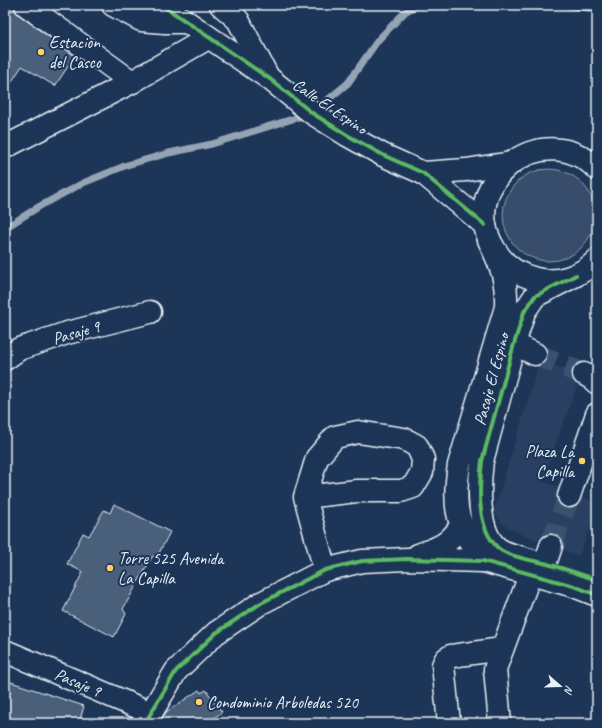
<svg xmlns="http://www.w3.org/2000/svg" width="602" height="728" font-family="Caveat,sans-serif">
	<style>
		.built { fill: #2a4162 }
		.green { fill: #374d6c; stroke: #909fb2 }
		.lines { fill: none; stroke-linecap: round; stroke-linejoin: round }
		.stream { stroke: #95a4b5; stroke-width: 7 }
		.building { fill: #495e7a; stroke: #e8f1f8 }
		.minor-tunnel { stroke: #3b516f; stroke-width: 22; stroke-dasharray: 22 11; stroke-linecap: butt }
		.minor-casing { stroke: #e8f1f8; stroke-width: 25 }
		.minor { stroke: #1d3557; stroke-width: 22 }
		.cycleway-casing { stroke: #1d3557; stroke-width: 6 }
		.cycleway { stroke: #5cba63; stroke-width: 4 }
		.poi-dot { fill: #ffd166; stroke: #1d3557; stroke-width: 1.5 }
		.labels { text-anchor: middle; stroke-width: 4; stroke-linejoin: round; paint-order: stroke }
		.poi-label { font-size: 17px; fill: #e8f1f8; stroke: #1d3557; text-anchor: start }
		.street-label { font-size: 17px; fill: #e8f1f8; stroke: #1d3557 }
	</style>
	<rect width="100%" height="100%" fill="#1d3557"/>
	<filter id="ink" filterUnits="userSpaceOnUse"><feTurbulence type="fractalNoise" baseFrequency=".025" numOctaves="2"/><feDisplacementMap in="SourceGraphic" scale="8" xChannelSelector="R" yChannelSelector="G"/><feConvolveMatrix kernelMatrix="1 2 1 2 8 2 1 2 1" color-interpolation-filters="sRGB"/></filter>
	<g filter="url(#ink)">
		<path class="built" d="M540 360 581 375 542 481 597 503V510L579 556 523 535 508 528 499 519 494 511Z"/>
		<circle class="green" cx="549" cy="215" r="46"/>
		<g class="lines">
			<g class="stream">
				<path d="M563 5 597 9"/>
				<path d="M5 228 40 206 83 183 127 165 169 153 212 144 312 113 348 83 378 40 405 12 417 5"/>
			</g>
		</g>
		<g class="building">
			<path d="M5 5H14L15 10 19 15 75 56 55 86 22 66 5 92Z"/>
			<path d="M114 504 170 532 158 555 152 557 123 609 126 614 114 637 63 611 83 572 67 564 83 533 89 536 104 510 110 513Z"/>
			<path d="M5 680 84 706 79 723H5Z"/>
			<path d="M199 690 201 693 206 690 222 712 207 723H160L166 712Z"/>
		</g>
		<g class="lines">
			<g class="minor-tunnel">
				<path d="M535 354 584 374"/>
				<path d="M551 546 569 496"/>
			</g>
			<defs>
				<g id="minor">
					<path d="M26 5 132 82"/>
					<path d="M113 5 141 20 164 22H185"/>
					<path d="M162 5 270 79 312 113 347 135 383 155 423 173 485 225"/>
					<path d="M221 5 238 20 268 77"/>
					<path d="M5 147 132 82 208 38"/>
					<path d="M597 169C542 114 453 185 495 250 504 265 518 275 536 279 558 284 581 276 597 260"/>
					<path d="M423 173 466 170 511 163"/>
					<path d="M514 344 535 354"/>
					<path d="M5 359 19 349 67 333 150 312"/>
					<path d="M584 374 591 378 597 383"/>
					<path d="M569 496 597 414"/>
					<path d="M305 497 357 491H401L413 487 422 472 423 459 417 446 404 439 358 432 335 437 317 458 305 497 325 570"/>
					<path d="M418 555C440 547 447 546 461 526"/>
					<path d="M530 560C521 557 509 555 500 550 476 535 479 485 482 461L514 344 524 312 535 296 576 275"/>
					<path d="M483 561C457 524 452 510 459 465L506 307C507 278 501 266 489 240"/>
					<path d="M545 564 551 546"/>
					<path d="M5 651 151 713"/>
					<path d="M145 723 176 671 216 633 261 603 325 570 362 561 407 559 483 561 574 586 597 595"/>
					<path d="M449 723 443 665 446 659 451 656 502 649"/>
					<path d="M500 723 495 669 530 575"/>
				</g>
			</defs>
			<use href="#minor" class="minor-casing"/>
			<use href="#minor" class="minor"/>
			<defs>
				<g id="cycleway">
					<path d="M162 5 270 79 312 113 347 135 383 155 423 173 485 225"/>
					<path d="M576 275 535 296 524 312 514 344 482 461C479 489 476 527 498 548 507 556 533 561 544 563 562 568 580 574 597 580"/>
					<path d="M145 723 176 671 216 633 261 603 325 570 362 561 407 559 483 561 574 586 597 595"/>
				</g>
			</defs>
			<use href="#cycleway" class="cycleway-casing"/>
			<use href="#cycleway" class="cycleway"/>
		</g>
	</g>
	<g class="poi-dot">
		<circle cx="41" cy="52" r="4"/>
		<circle cx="582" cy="461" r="4"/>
		<circle cx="110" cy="568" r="4"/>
		<circle cx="199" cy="702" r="4"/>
	</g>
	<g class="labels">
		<g class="poi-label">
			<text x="49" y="48">Estacion<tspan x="49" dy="20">del Casco</tspan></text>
			<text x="574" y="457" text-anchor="end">Plaza La<tspan x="574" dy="20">Capilla</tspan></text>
			<text x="118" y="564">Torre 525 Avenida<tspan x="118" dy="20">La Capilla</tspan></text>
			<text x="207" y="708">Condominio Arboledas 520</text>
		</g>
		<g class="street-label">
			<text transform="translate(330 106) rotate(34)" y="6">Calle El Espino</text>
			<text transform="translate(76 332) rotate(-16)" y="6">Pasaje 9</text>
			<text transform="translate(491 379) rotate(-75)" y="6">Pasaje El Espino</text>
			<text transform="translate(78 682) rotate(23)" y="6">Pasaje 9</text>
		</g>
	</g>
	<rect width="602" height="728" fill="none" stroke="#1d3557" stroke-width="20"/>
	<rect x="10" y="10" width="582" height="708" fill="none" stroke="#e8f1f8" stroke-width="1.5" filter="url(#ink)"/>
	<g transform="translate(560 686) rotate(110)" stroke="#1d3557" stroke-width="3" paint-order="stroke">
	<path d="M0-3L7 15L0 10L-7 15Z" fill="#e8f1f8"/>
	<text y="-6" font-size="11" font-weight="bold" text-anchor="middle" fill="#e8f1f8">N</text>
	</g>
</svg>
